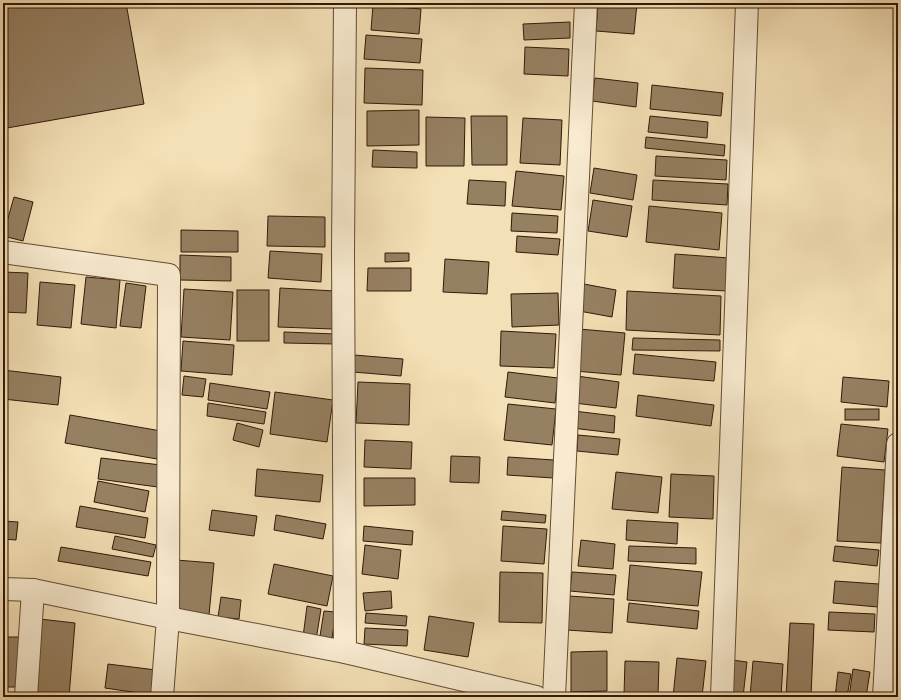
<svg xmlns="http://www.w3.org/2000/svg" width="901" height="700" font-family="'Libre Bodoni',serif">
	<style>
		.building { fill: #968062; stroke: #311908 }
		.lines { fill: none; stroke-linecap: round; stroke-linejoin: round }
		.minor-casing { stroke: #624b34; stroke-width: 24 }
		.minor { stroke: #f8ebd0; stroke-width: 22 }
	</style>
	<rect width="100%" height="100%" fill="#f4e0b6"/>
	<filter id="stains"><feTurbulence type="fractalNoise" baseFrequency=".005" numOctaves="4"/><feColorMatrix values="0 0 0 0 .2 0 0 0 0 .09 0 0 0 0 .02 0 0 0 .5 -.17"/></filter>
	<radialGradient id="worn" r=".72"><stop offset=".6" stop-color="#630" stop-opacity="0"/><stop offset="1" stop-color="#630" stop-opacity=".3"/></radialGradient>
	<g class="building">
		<path d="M3 3H126L144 104 7 128 3 108Z"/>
		<path d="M598 3H637L634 34 596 31Z"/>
		<path d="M373 5 421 9 419 34 371 30Z"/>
		<path d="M570 22V38L524 40 523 24Z"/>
		<path d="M366 35 422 39 420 63 364 59Z"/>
		<path d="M525 47 569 49 568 76 524 74Z"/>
		<path d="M365 68 423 70 422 105 364 103Z"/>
		<path d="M595 78 638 83 636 107 592 101Z"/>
		<path d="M652 85 723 93 721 116 650 109Z"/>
		<path d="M419 110V145L367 146V111Z"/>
		<path d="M471 116H507V165H472Z"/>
		<path d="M650 116 708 122 707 138 648 132Z"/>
		<path d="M426 117 465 118 464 166H426Z"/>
		<path d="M523 118 562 120 560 165 520 163Z"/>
		<path d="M646 137 725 145 724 156 645 148Z"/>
		<path d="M373 150 417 152V168L372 167Z"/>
		<path d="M656 156 727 160 726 180 655 176Z"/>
		<path d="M594 168 637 175 633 200 590 193Z"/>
		<path d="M516 171 564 176 561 210 512 206Z"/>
		<path d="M469 180 506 182 505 206 467 204Z"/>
		<path d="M653 180 728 184 727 205 652 200Z"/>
		<path d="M14 197 33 202 23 241 3 236Z"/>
		<path d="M593 200 632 206 627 237 588 231Z"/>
		<path d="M649 206 722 213 719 250 646 242Z"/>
		<path d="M512 213 558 216 557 233 511 231Z"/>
		<path d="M268 216 325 217V247L267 246Z"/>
		<path d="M181 230 238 231V252H181Z"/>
		<path d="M517 236 560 239 558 255 516 252Z"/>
		<path d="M270 251 322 254 321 282 268 278Z"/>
		<path d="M385 253H409V261L385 262Z"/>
		<path d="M675 254 729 258 727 291 673 288Z"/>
		<path d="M180 255 231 257V281L180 280Z"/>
		<path d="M445 259 489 262 487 294 443 292Z"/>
		<path d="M368 268H411V291H367Z"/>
		<path d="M3 272 28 273 26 313 3 312Z"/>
		<path d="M86 277 120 280 116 328 81 324Z"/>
		<path d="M40 282 75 285 71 328 37 325Z"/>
		<path d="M126 283 146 286 141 328 120 326Z"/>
		<path d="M584 284 616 290 612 317 579 311Z"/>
		<path d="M280 288 335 291 333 329 278 327Z"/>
		<path d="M184 289 233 292 230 340 181 337Z"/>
		<rect x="237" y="290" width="32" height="51"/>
		<path d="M627 291 721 296 720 335 626 330Z"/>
		<path d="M558 293 559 325 512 327 511 294Z"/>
		<path d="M579 329 625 333 621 375 575 371Z"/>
		<path d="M501 331 556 334 554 368 500 366Z"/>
		<path d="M284 332 336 334V344L284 343Z"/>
		<path d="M633 338 720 340V351L632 350Z"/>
		<path d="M183 341 234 345 232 375 181 371Z"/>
		<path d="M635 354 716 362 714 381 633 374Z"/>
		<path d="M354 355 403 359 401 376 353 372Z"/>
		<path d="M3 370 61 377 58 405 3 399Z"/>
		<path d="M508 372 558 378 555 403 505 397Z"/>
		<path d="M184 376 206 379 203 397 182 395Z"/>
		<path d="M577 376 619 382 616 408 574 403Z"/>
		<path d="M843 377 889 381 887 407 841 402Z"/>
		<path d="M358 382 410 384 409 425 356 423Z"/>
		<path d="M210 383 270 392 267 409 208 400Z"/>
		<path d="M275 392 333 400 327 442 270 434Z"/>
		<path d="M638 395 714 405 711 426 636 416Z"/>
		<path d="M208 403 266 412 264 424 207 416Z"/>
		<path d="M508 404 556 409 552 445 504 440Z"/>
		<rect x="845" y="409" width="34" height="11"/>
		<path d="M574 411 615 416 614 433 572 428Z"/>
		<path d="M70 415 161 431 157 459 65 443Z"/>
		<path d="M237 423 263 430 259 447 233 440Z"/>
		<path d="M841 424 888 429 884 462 837 456Z"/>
		<path d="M578 435 620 439 618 455 577 451Z"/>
		<path d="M365 440 412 442 411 469 364 467Z"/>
		<path d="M451 456 480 457 479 483 450 482Z"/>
		<path d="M508 457 554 460 553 478 507 475Z"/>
		<path d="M101 458 161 465 158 487 98 479Z"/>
		<path d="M842 467 885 470 881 543 837 541Z"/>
		<path d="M257 469 323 475 320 502 255 496Z"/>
		<path d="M616 472 662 477 658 513 612 509Z"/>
		<path d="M671 474 714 476 713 519 669 517Z"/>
		<path d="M364 478H415V505L364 506Z"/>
		<path d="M98 481 149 491 145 512 94 502Z"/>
		<path d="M80 506 148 518 145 538 76 527Z"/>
		<path d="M212 510 257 516 254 536 209 530Z"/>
		<path d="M502 511 546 515 545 523 501 520Z"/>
		<path d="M276 515 326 524 323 539 274 530Z"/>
		<path d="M627 520 678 523 677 544 626 540Z"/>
		<path d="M3 521 18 522 16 540 3 539Z"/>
		<path d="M364 526 413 531 412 545 363 541Z"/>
		<path d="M503 526 547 529 544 564 501 561Z"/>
		<path d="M115 536 156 545 153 557 112 549Z"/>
		<path d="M581 540 615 544 613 569 578 566Z"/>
		<path d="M365 545 401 550 398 579 362 574Z"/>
		<path d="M629 546 696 548V564L628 561Z"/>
		<path d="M835 546 879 550 877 566 833 561Z"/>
		<path d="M61 547 151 562 148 576 58 561Z"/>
		<path d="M176 560 214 563 209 615 171 611Z"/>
		<path d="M274 564 333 576 327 606 268 594Z"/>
		<path d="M630 565 702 572 698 606 627 600Z"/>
		<path d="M500 572 543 573 542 623 499 622Z"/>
		<path d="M572 572 616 575 614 595 570 591Z"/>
		<path d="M835 581 879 584 878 607 833 603Z"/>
		<path d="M391 591 392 608 365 611 363 593Z"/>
		<path d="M569 596 614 599 612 633 567 630Z"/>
		<path d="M221 597 241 600 239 619 218 617Z"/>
		<path d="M629 603 699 611 697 629 627 622Z"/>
		<path d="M307 606 321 609 316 640 303 637Z"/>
		<path d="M324 611 336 612 332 638 320 636Z"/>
		<path d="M829 612 875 614 874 632 828 630Z"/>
		<path d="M366 613 407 616 406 626 365 623Z"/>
		<path d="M429 616 474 623 468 657 424 650Z"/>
		<path d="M40 619 75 623 69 697H32Z"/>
		<path d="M790 623 814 624 811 697H786Z"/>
		<path d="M365 628 408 630 407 646 364 644Z"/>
		<path d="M3 637H20L19 687H3Z"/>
		<path d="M607 651V691L571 692V652Z"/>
		<path d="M677 658 706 661 702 697H673Z"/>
		<path d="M732 660 747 662 743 697H727Z"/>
		<path d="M625 661 659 662 658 696 624 695Z"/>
		<path d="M753 661 783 664 781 697H750Z"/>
		<path d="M108 664 156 670 153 695 105 688Z"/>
		<path d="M853 669 870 672 866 697H849Z"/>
		<path d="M838 672 851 674 847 697H835Z"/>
	</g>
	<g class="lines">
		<defs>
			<g id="minor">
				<path d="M345 3 343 251 345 652 536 697"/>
				<path d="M3 252 169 275 168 618 162 697"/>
				<path d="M3 589 33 590 168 618 345 652"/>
				<path d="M26 697 33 590"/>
				<path d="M554 697 586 3"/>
				<path d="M722 697 747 3"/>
				<path d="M884 697 898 444"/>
			</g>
		</defs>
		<use href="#minor" class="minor-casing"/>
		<use href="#minor" class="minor"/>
	</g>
	<rect width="901" height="700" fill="none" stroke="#f4e0b6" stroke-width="16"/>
	<rect x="4" y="4" width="893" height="692" fill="none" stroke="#311908" stroke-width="2"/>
	<rect x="8" y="8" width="885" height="684" fill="none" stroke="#311908"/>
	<rect width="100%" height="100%" filter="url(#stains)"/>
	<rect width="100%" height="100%" fill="url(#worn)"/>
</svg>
